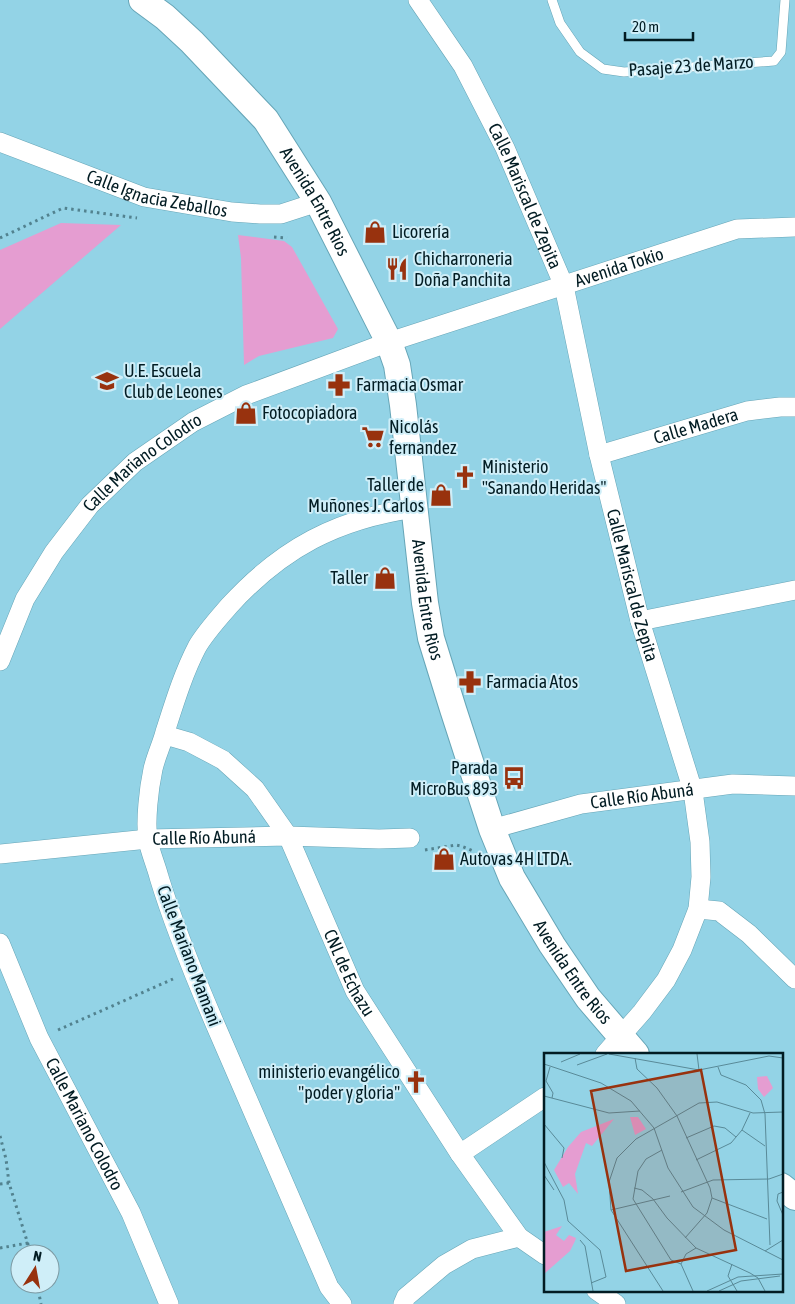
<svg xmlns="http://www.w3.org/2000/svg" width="795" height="1304" font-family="'Asap Condensed',sans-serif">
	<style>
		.green { fill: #e59dd1 }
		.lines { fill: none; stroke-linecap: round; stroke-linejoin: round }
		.lane-casing { stroke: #66a5b7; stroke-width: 10 }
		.street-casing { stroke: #66a5b7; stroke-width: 20 }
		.secondary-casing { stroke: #66a5b7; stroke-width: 28 }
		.path { stroke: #52828f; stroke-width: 3; stroke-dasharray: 2.5 4; stroke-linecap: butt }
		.lane { stroke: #fff; stroke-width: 9 }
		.street { stroke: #fff; stroke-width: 19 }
		.secondary { stroke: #fff; stroke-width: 26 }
		.labels { text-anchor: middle; stroke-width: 4; stroke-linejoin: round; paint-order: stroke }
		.street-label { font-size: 18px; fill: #021c23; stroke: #cfeef8 }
		.poi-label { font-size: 18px; fill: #021c23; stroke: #cfeef8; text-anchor: start }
		.inset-road { fill: none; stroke: #598a98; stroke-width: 1 }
		.view { fill: #98320e; fill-opacity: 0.15; stroke: #98320e; stroke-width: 2.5 }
		.inset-edge { fill: none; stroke: #021c23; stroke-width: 2.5 }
	</style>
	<rect width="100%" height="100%" fill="#93d3e6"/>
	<g class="green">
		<path d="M61 223 121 225 0 329V250Z"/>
		<path d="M238 235 284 241 292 247 338 329 333 338 259 356 244 365 241 258Z"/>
	</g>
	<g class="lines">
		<defs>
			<path id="lane" d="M552 0 560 23 580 52 603 69 624 72 774 61 781 52 785 0"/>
			<g id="street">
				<path id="s1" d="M418 0 463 66 505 148 564 286 599 455 640 621 693 791 700 842 701 877 698 909 682 950 666 980 642 1012 605 1054"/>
				<path id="s2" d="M0 142 144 197 232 212 260 214H281L318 202"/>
				<path id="s3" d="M599 455 747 411 780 407H795"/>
				<path d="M640 621 795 590"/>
				<path id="s4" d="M0 661 25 599 54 552 90 505 135 462 193 422 246 395 389 342 737 229 795 227"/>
				<path id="s5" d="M165 735 189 742 223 760 255 789 288 836 355 991 460 1154 519 1237 545 1255"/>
				<path id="s6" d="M492 829 581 804 733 784 795 786"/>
				<path id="s7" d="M0 854 148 839 288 836 379 839 410 838"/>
				<path d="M698 909 719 911 749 934 795 979"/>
				<path id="s8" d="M0 943 39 1038 131 1213 169 1304"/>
				<path d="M460 1154 545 1097"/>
				<path d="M596 1290 616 1304"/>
				<path d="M342 1304 329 1287C291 1199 253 1112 215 1024 194 975 174 927 159 877 156 865 150 852 148 840 145 821 149 788 153 769 156 756 162 744 165 732 174 704 183 674 197 647 205 633 218 619 229 606 282 548 337 519 415 508"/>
				<path d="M403 1304 406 1297 444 1265 472 1249 519 1237"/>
			</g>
			<g id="secondary">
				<path id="s9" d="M142 0 165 17 192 42 266 120 318 202 389 342 397 365 403 405 425 603 431 638 453 709 492 829 512 878 552 945 588 998 636 1054"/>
				<path d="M781 1186 795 1197"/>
			</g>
		</defs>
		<use href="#lane" class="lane-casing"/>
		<use href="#street" class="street-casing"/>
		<use href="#secondary" class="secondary-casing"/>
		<g class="path">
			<path d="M274 237 287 238"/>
			<path d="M0 238 63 208 137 218"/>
			<path d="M425 850 456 845 461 846 473 851"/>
			<path d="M58 1030 173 979"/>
			<path d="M0 1136 6 1159 9 1183 31 1254"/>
			<path d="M0 1184 9 1183"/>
			<path d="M0 1248 28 1243"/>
			<path d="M37 1284 41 1304"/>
		</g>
		<use href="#lane" class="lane"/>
		<use href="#street" class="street"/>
		<use href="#secondary" class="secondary"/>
	</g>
	<defs>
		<symbol id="shop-bare" viewBox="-9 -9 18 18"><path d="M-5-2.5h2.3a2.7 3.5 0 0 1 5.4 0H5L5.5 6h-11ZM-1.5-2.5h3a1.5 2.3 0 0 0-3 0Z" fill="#98320e" stroke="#cfeef8" stroke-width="2.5" paint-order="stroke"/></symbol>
		<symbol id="restaurant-bare" viewBox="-9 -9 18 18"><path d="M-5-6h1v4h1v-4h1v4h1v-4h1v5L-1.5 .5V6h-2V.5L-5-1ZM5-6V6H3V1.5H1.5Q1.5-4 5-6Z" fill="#98320e" stroke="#cfeef8" stroke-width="2.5" paint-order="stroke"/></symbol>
		<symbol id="school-bare" viewBox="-9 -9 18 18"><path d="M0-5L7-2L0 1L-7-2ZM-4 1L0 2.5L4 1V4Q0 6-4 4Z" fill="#98320e" stroke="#cfeef8" stroke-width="2.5" paint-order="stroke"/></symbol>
		<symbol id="pharmacy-bare" viewBox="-9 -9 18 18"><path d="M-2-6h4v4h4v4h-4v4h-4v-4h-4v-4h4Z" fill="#98320e" stroke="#cfeef8" stroke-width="2.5" paint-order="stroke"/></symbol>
		<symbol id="supermarket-bare" viewBox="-9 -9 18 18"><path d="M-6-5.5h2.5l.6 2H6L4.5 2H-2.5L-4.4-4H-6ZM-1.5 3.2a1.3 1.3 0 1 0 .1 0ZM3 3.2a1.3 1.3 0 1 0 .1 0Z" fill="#98320e" stroke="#cfeef8" stroke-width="2.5" paint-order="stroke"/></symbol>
		<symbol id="church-bare" viewBox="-9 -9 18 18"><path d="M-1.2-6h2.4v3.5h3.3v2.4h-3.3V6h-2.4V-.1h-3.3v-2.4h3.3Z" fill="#98320e" stroke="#cfeef8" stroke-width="2.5" paint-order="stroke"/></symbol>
		<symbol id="bus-bare" viewBox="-9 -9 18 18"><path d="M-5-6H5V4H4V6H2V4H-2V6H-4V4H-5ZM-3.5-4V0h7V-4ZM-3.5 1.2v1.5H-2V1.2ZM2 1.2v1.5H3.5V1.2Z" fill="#98320e" stroke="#cfeef8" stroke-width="2.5" paint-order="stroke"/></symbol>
	</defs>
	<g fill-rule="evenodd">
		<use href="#shop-bare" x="359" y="216" width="32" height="32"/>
		<use href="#restaurant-bare" x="381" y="253" width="32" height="32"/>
		<use href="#school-bare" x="91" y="365" width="32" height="32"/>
		<use href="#pharmacy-bare" x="323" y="369" width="32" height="32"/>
		<use href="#shop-bare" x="230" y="397" width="32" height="32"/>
		<use href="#supermarket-bare" x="357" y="421" width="32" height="32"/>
		<use href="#church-bare" x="449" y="461" width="32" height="32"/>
		<use href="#shop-bare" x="425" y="479" width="32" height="32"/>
		<use href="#shop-bare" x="369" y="562" width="32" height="32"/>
		<use href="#pharmacy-bare" x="454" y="666" width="32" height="32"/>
		<use href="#bus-bare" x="498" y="762" width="32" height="32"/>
		<use href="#shop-bare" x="428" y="843" width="32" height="32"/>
		<use href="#church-bare" x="400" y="1066" width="32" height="32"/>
	</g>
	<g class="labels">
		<g class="street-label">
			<text transform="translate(691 66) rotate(-4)" y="6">Pasaje 23 de Marzo</text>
			<text dy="6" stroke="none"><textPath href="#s2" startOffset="166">Calle Ignacia Zeballos</textPath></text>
			<text dy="6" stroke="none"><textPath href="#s1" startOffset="224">Calle Mariscal de Zepita</textPath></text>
			<text dy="6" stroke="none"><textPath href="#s9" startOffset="268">Avenida Entre Rios</textPath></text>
			<text dy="6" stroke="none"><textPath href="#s4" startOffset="768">Avenida Tokio</textPath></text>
			<text dy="6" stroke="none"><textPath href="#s3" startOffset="101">Calle Madera</textPath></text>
			<text dy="6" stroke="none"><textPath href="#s4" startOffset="249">Calle Mariano Colodro</textPath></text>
			<text dy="6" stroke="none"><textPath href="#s1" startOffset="629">Calle Mariscal de Zepita</textPath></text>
			<text dy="6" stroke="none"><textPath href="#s9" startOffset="688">Avenida Entre Rios</textPath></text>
			<text dy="6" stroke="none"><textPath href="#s6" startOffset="154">Calle Río Abuná</textPath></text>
			<text dy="6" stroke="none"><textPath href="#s7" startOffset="205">Calle Río Abuná</textPath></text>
			<text transform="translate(189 956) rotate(69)" y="6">Calle Mariano Mamani</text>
			<text dy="6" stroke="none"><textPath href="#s5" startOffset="314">CNL de Echazu</textPath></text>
			<text dy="6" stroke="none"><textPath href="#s9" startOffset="1092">Avenida Entre Rios</textPath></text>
			<text dy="6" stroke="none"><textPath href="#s8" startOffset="200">Calle Mariano Colodro</textPath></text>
		</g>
		<g class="poi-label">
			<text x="392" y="238">Licorería</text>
			<text x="414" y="265">Chicharroneria<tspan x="414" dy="21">Doña Panchita</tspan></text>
			<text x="124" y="377">U.E. Escuela<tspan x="124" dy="21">Club de Leones</tspan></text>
			<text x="356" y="391">Farmacia Osmar</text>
			<text x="262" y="419">Fotocopiadora</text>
			<text x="389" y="433">Nicolás<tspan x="389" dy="21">fernandez</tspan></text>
			<text x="482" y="473">Ministerio<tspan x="482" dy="21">"Sanando Heridas"</tspan></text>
			<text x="424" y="491" text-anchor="end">Taller de<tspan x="424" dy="21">Muñones J. Carlos</tspan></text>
			<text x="368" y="584" text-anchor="end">Taller</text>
			<text x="486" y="688">Farmacia Atos</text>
			<text x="498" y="774" text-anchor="end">Parada<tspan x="498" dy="21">MicroBus 893</tspan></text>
			<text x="460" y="865">Autovas 4H LTDA.</text>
			<text x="400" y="1078" text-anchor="end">ministerio evangélico<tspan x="400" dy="21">"poder y gloria"</tspan></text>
		</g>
	</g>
	<g transform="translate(544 1053)">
		<rect width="239" height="239" fill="#93d3e6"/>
		<path d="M223 23 229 35 220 44 214 36 213 24ZM86 64H94L102 76 91 82ZM70 66 48 93 42 90 31 121 34 141 25 130 19 134 10 117 24 94 37 79ZM18 173 12 182 20 188 25 182 32 185 31 188 26 198 0 221V179Z" fill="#e59dd1"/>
		<path class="inset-road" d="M65 1 155 17 225 3 239 5M153 1 155 17M91 5 93 16 113 35 133 63 166 135 168 145 163 160 141 185M17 9 36 1M0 11 57 30 87 48 110 75 124 115 149 154 180 177 239 207M33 12 63 1M6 14 2 28 9 40 8 45M174 14 177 22 202 32 217 47 221 61 226 192M0 43 65 60 96 58M0 71 20 95 18 105M198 77 221 93M142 85 170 73 181 75 192 84M118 97 102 106 94 118 89 146 127 207 137 211M152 107 187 90 198 77 206 60M0 109 20 147 24 168 56 197 62 224 47 230M0 122 10 137M90 135 98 137 109 146 123 165 152 195 206 220 214 225 221 238M137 139 169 127 225 126 239 121M239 139 234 141 233 148 239 162M168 145 223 166M67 157 126 143M36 187 41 193 49 238M221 198 239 187M188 211 184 223 193 238M119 238 67 157 65 129 73 105 92 86 155 50 173 49 209 60 239 59M149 238 137 211 142 201 152 195M163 238 194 224 239 221M175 238 197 228 236 223"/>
		<path class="view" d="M157 17 192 197 82 218 47 38Z"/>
		<rect width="239" height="239" class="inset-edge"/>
	</g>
	<g transform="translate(35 1269) rotate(11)"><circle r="24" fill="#cfeef8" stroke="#7d9aa3"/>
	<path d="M0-4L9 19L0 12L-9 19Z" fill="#98320e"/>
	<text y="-8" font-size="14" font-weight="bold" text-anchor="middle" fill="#021c23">N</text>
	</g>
	<path d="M625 32v8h68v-8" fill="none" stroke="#021c23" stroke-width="2.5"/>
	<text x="632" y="32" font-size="15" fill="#021c23" stroke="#cfeef8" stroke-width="4" paint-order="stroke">20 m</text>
</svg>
